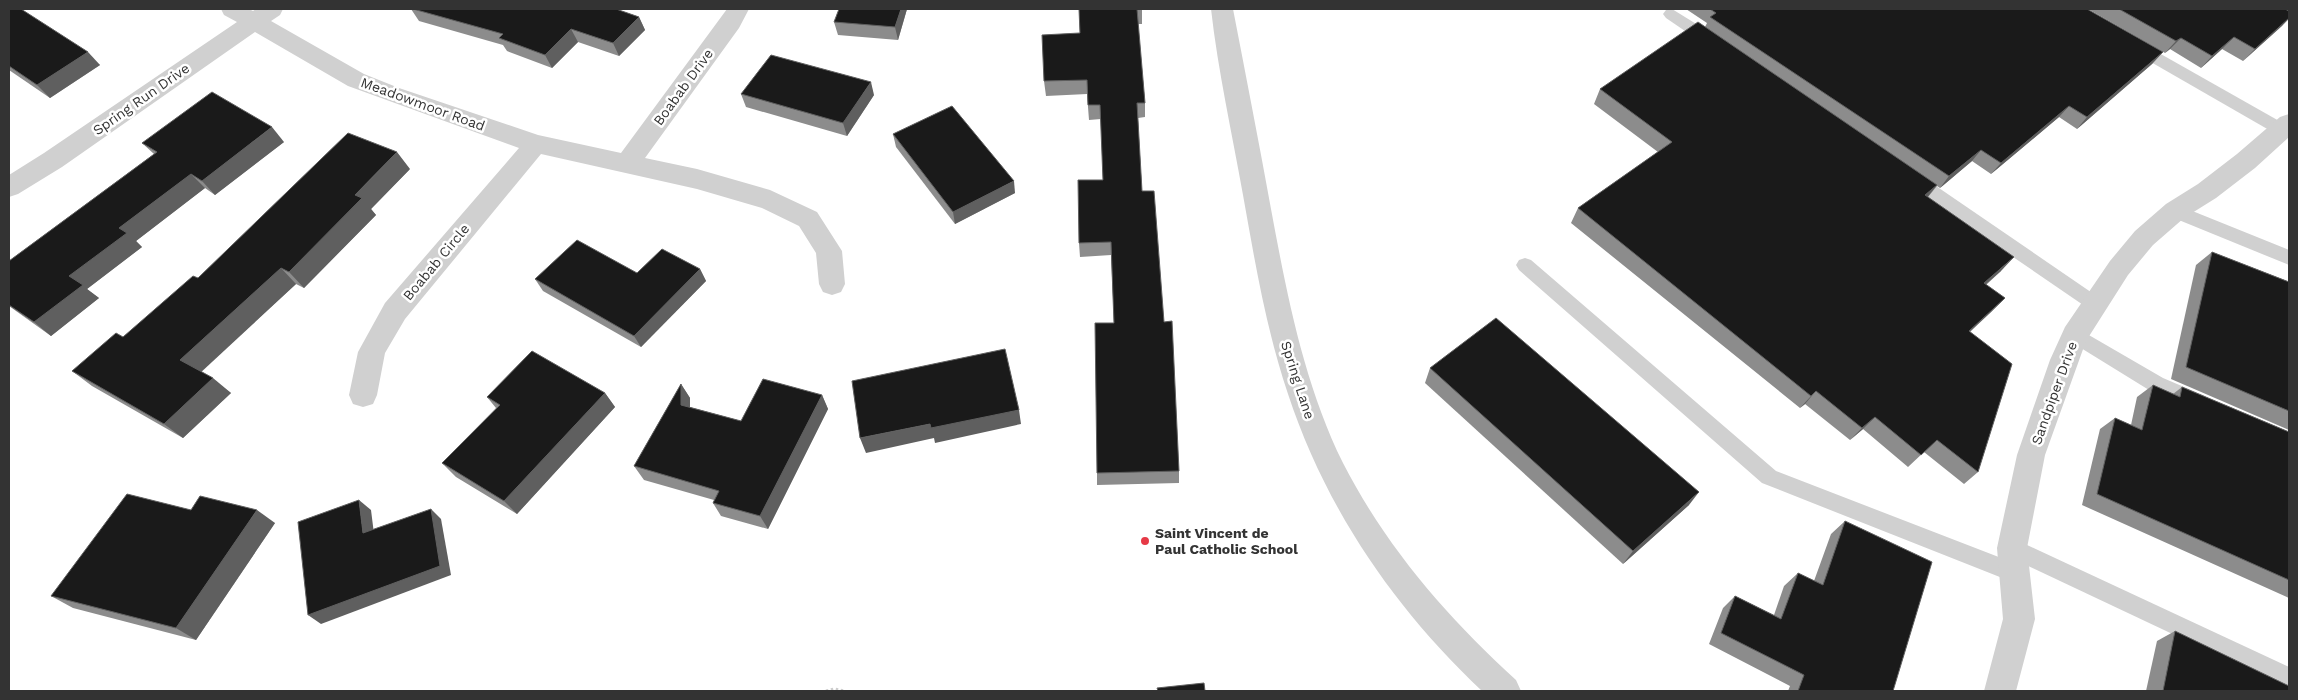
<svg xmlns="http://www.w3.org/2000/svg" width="2298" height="700" font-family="'Work Sans',sans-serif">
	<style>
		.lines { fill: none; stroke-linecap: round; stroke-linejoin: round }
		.path { stroke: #cdcdcd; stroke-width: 3; stroke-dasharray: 2.5 2.5; stroke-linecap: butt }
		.service { fill: #d0d0d0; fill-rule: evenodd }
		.minor { fill: #d0d0d0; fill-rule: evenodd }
		.tertiary { fill: #d0d0d0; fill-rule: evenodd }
		.wall { fill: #8c8c8c }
		.shaded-wall { fill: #5f5f5f }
		.building { fill: #1a1a1a; stroke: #5f5f5f }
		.poi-dot { fill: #e63946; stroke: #fff; stroke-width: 2 }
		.labels { text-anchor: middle; stroke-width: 5; stroke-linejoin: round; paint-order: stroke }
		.street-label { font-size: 14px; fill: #333; stroke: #fff }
		.poi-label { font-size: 14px; font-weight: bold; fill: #333; stroke: #fff; text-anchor: start }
	</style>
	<rect width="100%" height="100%" fill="#fff"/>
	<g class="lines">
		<path class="path" d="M826 691 834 689 844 691"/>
		<g class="service">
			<path d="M1672 9 1719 38 1721 42 1719 46 1713 48 1707 46 1666 18 1663 14 1666 10Z"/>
			<path d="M2136 40 2288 126V134L2282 136 2276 134 2130 50 2128 46 2130 42Z"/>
			<path d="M1911 171 1917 173 2101 299 2104 304 2101 309 2095 311 2089 309 1905 183 1902 178 1905 173Z"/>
			<path d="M2175 204 2289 250V265L2169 216 2166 211 2169 206Z"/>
			<path d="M1525 258 1531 260 1776 471 2022 566 2025 573 2022 580 2015 583 1762 483 1519 270 1516 265 1519 260Z"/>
			<path d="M2075 327 2163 378 2205 396 2208 402 2205 408 2198 410 2149 390 2068 340 2066 335 2068 330Z"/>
			<path d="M2012 538 2289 667V689L2005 555 2002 548 2005 541Z"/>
		</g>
		<g class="minor">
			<path d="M221 9H249L253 11 256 9H283L280 15 271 21 364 74 399 88 538 135 621 153 727 9H749L739 28 645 158 697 169 770 190 817 212 842 251 845 284 841 292 832 295 823 292 819 284 816 253 799 226 762 208 697 189 541 154 405 319 385 353 377 395 373 404 363 407 353 404 349 395 358 352 385 303 519 148 348 86 255 32 62 167 18 194 9 197V175L44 153 237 22 224 15Z"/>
			<path d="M2289 114V137L2255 168 2216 198 2184 218 2153 245 2128 275 2086 341 2045 455 2027 548 2035 619 2016 691H1984L2003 619 1997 548 2017 455 2050 360 2065 327 2110 261 2135 231 2166 204 2198 184 2237 154 2280 117Z"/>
		</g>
		<path class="tertiary" d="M1211 9H1233C1246 76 1259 143 1271 209 1287 295 1304 384 1343 463 1386 547 1447 617 1516 680L1521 691H1482C1394 608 1326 509 1288 394 1266 329 1255 262 1243 195 1232 133 1218 71 1211 9Z"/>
	</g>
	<g class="wall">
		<path d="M9 9H21L100 65 50 98 9 70Z"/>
		<path d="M411 9H616L639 17 645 30 619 56 578 42 552 68 507 51 503 45 419 21Z"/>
		<path d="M907 9 898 40 838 35 834 22Z"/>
		<path d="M1079 9H1142V24H1138L1145 103V117L1138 118 1142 191 1164 322 1179 471V483L1097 485V473L1114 323 1111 255 1080 257 1079 243 1103 180 1101 119 1089 120 1087 94 1046 96 1044 81 1080 33Z"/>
		<path d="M1686 9H2087L2163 52 2152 64 2077 129 2059 117 1991 174 1972 161 1940 188 1937 186 1928 197 2001 271 1986 285 2005 298 1991 312 1970 332 1978 472 1964 484 1924 452 1908 467 1863 429 1850 440 1805 404 1800 408 1571 223 1578 208 1658 152 1594 104 1600 89 1705 27 1707 23Z"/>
		<path d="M2088 9H2285L2289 11V19L2243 61 2222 49 2201 68 2170 49 2165 53Z"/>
		<path d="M741 94 874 95 847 136 746 107Z"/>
		<path d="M893 134 1015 193 955 224 896 147Z"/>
		<path d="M284 142 215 195 205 188 136 241 142 247 87 289 99 298 51 336 9 306V261L154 154 142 143Z"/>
		<path d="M410 169 371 209 376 215 304 288 296 284 201 371 231 393 183 438 92 386 72 371 123 337 198 278Z"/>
		<path d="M2212 252 2289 282V430L2171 379 2196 265Z"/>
		<path d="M700 269 706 281 641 347 543 291 535 279Z"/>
		<path d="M1430 368 1689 505 1623 564 1425 383Z"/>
		<path d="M681 384 690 398V407L741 421 822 395 828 409 768 529 721 516 713 503 714 500 644 480 634 466Z"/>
		<path d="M2153 385 2173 394 2182 387 2289 432V598L2082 505 2100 429 2115 418 2131 425 2137 397Z"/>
		<path d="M605 393 615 407 517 514 456 477 442 463 496 408 487 397Z"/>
		<path d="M191 510 275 523 196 640 73 608 51 596Z"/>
		<path d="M1845 521 1893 691H1788L1790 686 1709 644 1723 608 1735 596 1774 615 1784 586 1798 573 1814 581 1831 534Z"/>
		<path d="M2175 631 2289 691H2146L2157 641Z"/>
	</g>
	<g class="shaded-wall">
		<path d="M901 9H907L898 40 895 27Z"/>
		<path d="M639 17 645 30 619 56 613 43Z"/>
		<path d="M2289 18 2282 26 2243 61 2255 49Z"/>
		<path d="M571 29 578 42 552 68 545 55Z"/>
		<path d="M2234 37 2222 49 2201 68 2212 56Z"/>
		<path d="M2181 38 2170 49 2165 53 2176 41Z"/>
		<path d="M88 52 100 65 50 98 37 85Z"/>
		<path d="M2163 52 2152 64 2077 129 2087 117Z"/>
		<path d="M871 82 874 95 847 136 843 123Z"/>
		<path d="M2069 106 2059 117 1991 174 2001 163Z"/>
		<path d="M272 127 284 142 215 195 202 181Z"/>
		<path d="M1981 150 1972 161 1940 188 1949 176Z"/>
		<path d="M397 152 410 169 371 209 376 215 304 288 289 272 355 195Z"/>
		<path d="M191 174 205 188 136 241 142 247 87 289 99 298 51 336 34 322 69 276 119 228Z"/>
		<path d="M1014 181 1015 193 955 224 953 212Z"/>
		<path d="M1937 185 1926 199 1925 195Z"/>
		<path d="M2014 257 2001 271 1971 297 1984 283Z"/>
		<path d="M281 268 296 284 198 375 180 360Z"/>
		<path d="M700 269 706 281 641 347 634 336Z"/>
		<path d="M2005 298 1991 312 1956 344 1969 331Z"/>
		<path d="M213 378 231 393 183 438 164 424Z"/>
		<path d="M681 384 690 398V419L681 405Z"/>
		<path d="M1816 391 1805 404 1800 408 1811 396Z"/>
		<path d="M605 393 615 407 517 514 504 501Z"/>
		<path d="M822 395 828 409 768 529 760 516Z"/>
		<path d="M1019 410 1021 424 935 443 934 438 866 453 860 438 930 424Z"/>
		<path d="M1875 417 1863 429 1850 440 1862 428Z"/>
		<path d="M1699 492 1689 505 1623 564 1633 551Z"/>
		<path d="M359 500 371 510 375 542 363 533Z"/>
		<path d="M431 509 441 519 451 575 321 624 308 615Z"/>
		<path d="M257 510 275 523 196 640 176 628Z"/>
	</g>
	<g class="building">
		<path d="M9 9H21L88 52 37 85 9 66Z"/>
		<path d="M413 9H616L639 17 613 43 571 29 545 55 499 38 503 34Z"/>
		<path d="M839 9H901L895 27 834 22Z"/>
		<path d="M1079 9H1142H1137L1145 103H1137L1142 191H1154L1164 322 1172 321 1179 471 1097 473 1095 323H1114L1111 242 1079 243 1078 180H1103L1100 105H1088L1087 80 1044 81 1042 35 1080 33Z"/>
		<path d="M1710 9H2087L2163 52 2087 117 2069 106 2001 163 1981 150 1949 176 1710 17 1716 13Z"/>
		<path d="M2119 9H2285L2289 11V18L2255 49 2234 37 2212 56 2181 38 2176 41Z"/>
		<path d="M1698 22 1937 185 1925 195 2014 257 1984 283 2005 298 1969 331 2012 364 1978 472 1937 440 1921 455 1875 417 1862 428 1816 391 1811 396 1578 208 1672 142 1600 89Z"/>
		<path d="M771 55 871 82 843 123 741 94Z"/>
		<path d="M212 92 272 127 202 181 191 174 119 228 127 233 69 276 83 285 34 322 9 305V261L157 152 142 143Z"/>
		<path d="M952 106 1014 181 953 212 893 134Z"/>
		<path d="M348 133 397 152 355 195 362 198 289 272 281 268 180 360 213 378 164 424 72 371 116 333 123 337 193 276 198 278Z"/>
		<path d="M577 240 637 273 662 249 700 269 634 336 535 279Z"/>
		<path d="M2212 252 2289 282V411L2186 367Z"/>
		<path d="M1496 318 1699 492 1633 551 1430 368Z"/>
		<path d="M1005 349 1019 410 931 428 930 424 860 438 852 381Z"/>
		<path d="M532 351 605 393 504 501 442 463 500 405 487 397Z"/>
		<path d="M763 379 822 395 760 516 713 503 719 491 634 466 681 384V405L741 421Z"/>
		<path d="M2153 385 2180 397 2182 387 2289 432V580L2097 494 2115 418 2142 430Z"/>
		<path d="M127 494 191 510 200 496 257 510 176 628 51 596Z"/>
		<path d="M359 500 363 533 431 509 440 566 308 615 298 522Z"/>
		<path d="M1845 521 1932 562 1893 691H1798L1804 675 1721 633 1735 596 1781 619 1798 573 1823 585Z"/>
		<path d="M2175 631 2289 686V691H2163Z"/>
		<path d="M1204 683 1205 691H1158L1157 688Z"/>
	</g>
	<circle class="poi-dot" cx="1145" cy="541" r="5"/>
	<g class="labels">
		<g class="street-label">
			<text transform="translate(683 87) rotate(-54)" y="5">Boabab Drive</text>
			<text transform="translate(141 99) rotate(-35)" y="5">Spring Run Drive</text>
			<text transform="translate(423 104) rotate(20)" y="5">Meadowmoor Road</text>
			<text transform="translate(436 262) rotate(-50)" y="5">Boabab Circle</text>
			<text transform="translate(1298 380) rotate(72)" y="5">Spring Lane</text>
			<text transform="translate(2054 393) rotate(-70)" y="5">Sandpiper Drive</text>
		</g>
		<g class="poi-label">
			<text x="1155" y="538">Saint Vincent de<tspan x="1155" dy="16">Paul Catholic School</tspan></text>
		</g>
	</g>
	<rect width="2298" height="700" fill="none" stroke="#333333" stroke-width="20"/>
</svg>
